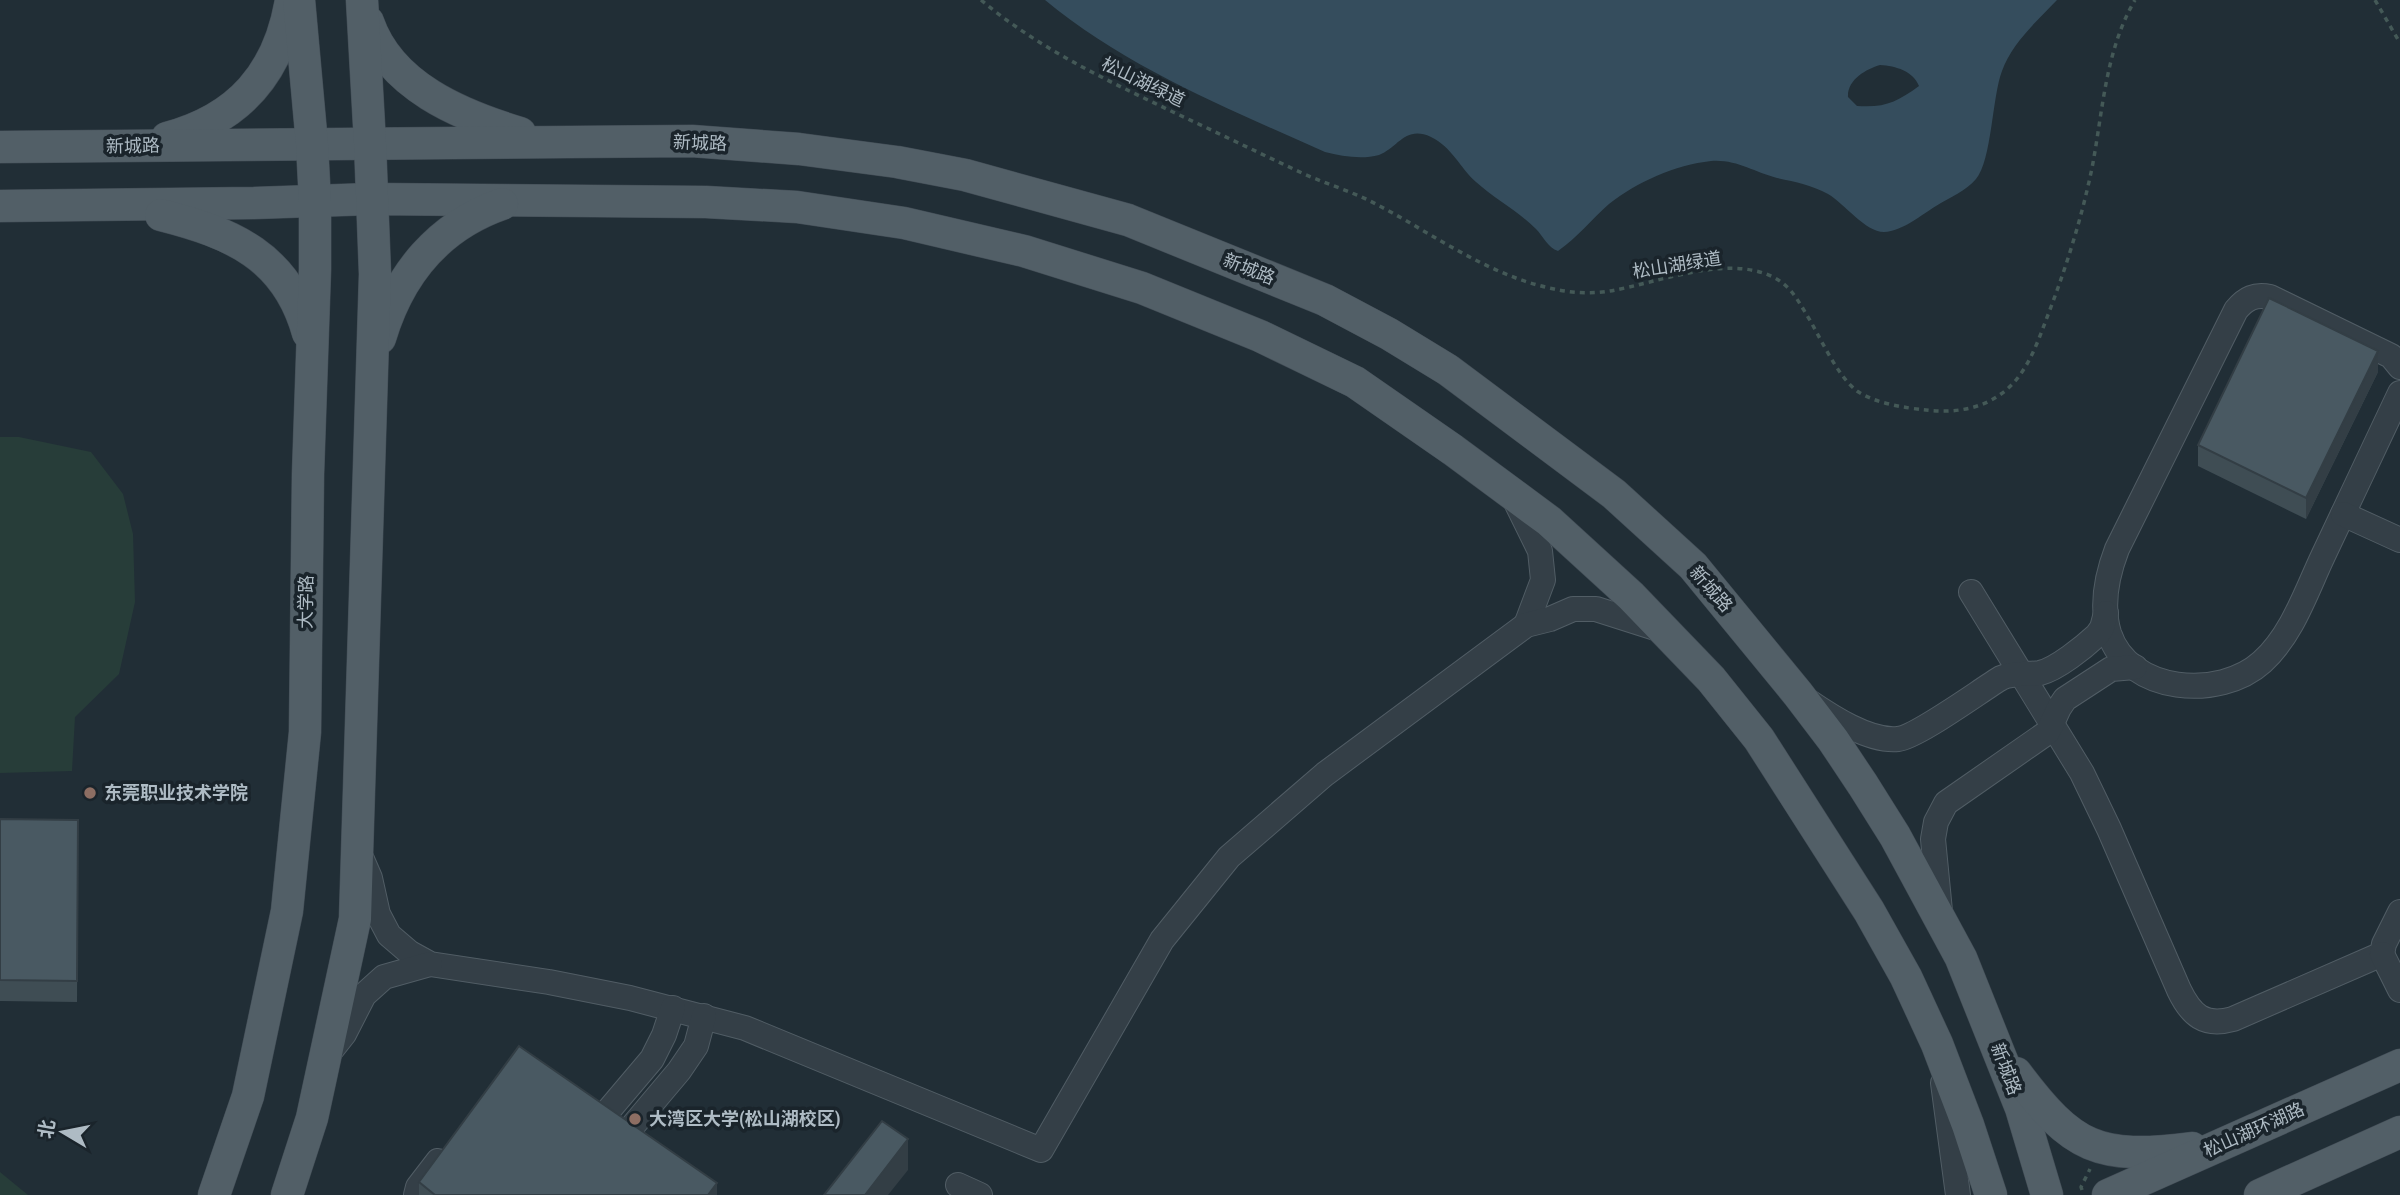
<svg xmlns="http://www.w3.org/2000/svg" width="2400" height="1195" font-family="'Roboto Condensed','Noto Sans SC',sans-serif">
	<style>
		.green { fill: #273d39 }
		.water { fill: #354d5d; fill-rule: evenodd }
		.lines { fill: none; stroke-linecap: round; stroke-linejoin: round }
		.minor-casing { stroke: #515d65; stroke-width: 26 }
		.major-casing { stroke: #404b54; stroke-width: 33 }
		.path { stroke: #445957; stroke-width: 3.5; stroke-dasharray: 5 5; stroke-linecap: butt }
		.minor { stroke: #343f47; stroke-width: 24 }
		.major { stroke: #525f67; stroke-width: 32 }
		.wall { fill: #3f4d54 }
		.shaded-wall { fill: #333e45 }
		.building { fill: #495962; stroke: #333e45; stroke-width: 2 }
		.education-dot { fill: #8d6e63; stroke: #1a242b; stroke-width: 2.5 }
		.labels { text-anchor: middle; stroke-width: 7; stroke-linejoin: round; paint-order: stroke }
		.street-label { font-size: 18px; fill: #aebbc4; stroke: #1a242b }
		.poi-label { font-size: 18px; font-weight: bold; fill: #aebbc4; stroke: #1a242b; text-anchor: start }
	</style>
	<rect width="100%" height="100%" fill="#212e36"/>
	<g class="green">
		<path d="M0 437H19L91 452 123 494 133 534 135 602 119 674 75 717 72 771 0 773Z"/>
		<path d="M0 1172 28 1195H0Z"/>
	</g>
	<path class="water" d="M1045 0H2057C2037 21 2012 43 2002 71 1992 97 1992 160 1976 179 1966 191 1950 197 1936 206 1921 215 1903 231 1884 232 1865 232 1845 204 1828 194 1812 185 1795 182 1777 178 1754 172 1736 159 1711 161 1675 165 1637 182 1609 204 1592 219 1577 238 1558 251 1548 248 1543 236 1536 229 1518 211 1495 199 1476 182 1460 168 1452 147 1431 137 1405 125 1398 148 1379 155 1361 160 1342 156 1325 152 1229 109 1127 68 1045 0ZM1880 65C1896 66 1913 71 1919 86 1897 102 1885 108 1857 106L1848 97C1847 80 1866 69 1880 65Z"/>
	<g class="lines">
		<defs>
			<g id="minor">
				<path d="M2400 367 2391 356 2270 297C2255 294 2246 298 2236 310L2117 549C2107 575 2101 606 2109 633 2129 694 2220 700 2262 662 2292 635 2306 592 2323 556 2349 502 2374 447 2400 393"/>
				<path d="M1511 492 1540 551 1543 580 1526 625"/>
				<path d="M2343 514 2400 540"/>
				<path d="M1971 592 2082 773 2109 829 2179 990C2191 1015 2204 1027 2233 1019L2382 954 2384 944 2400 912"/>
				<path d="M1808 701C1830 716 1869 742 1898 739 1917 737 1981 690 2001 678 2015 672 2027 675 2040 673 2057 669 2084 647 2097 635L2102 628 2106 613"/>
				<path d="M360 855 370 878 378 914 389 935 410 953 430 964 549 982 630 998 745 1028 1041 1150 1162 940 1229 857 1325 774 1526 625 1550 619 1573 609H1596L1665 631"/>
				<path d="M1940 911 1933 839 1936 822 1946 803 2048 732 2059 708 2065 699 2111 669 2135 667"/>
				<path d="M2382 954 2400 990"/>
				<path d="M329 1053 344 1034 364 995 384 977 430 964"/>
				<path d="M1943 1083 1958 1195"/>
				<path d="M608 1111 652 1059 664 1035 673 1008"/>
				<path d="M631 1128 679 1071 696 1046 704 1016"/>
				<path d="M958 1185 980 1195"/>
				<path d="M416 1195 418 1187 438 1161"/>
			</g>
			<g id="major">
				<path d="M368 22C390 86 460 115 520 133"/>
				<path d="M167 138C239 119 279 73 291 0"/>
				<path d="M0 147 692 141 799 149 897 162 965 175 1128 220 1325 300 1389 334 1448 370 1614 494 1693 566 1798 694 1833 740 1863 785 1895 836 1961 958 2021 1108 2047 1195"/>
				<path d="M0 206 254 203 371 199 706 202 797 207 904 223 1024 251 1142 288 1260 336 1355 382 1453 450 1549 521 1631 596 1711 679 1759 739 1869 911 1906 977 1937 1044 1968 1125 1991 1195"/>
				<path d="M161 215C232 233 287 256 308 333"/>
				<path d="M380 338C399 274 439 226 502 204"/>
				<path d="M2016 1073C2073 1149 2098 1160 2192 1148"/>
				<path d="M214 1195 248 1096 287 911 305 732 308 474 315 269V202L312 144 299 0"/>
				<path d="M287 1195 312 1118 355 919 375 274 370 143 362 0"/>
				<path d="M2108 1195 2400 1065"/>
				<path d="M2260 1195 2400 1132"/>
			</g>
		</defs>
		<use href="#minor" class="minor-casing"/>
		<use href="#major" class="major-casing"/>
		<g class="path">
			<path d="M981 0C1038 48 1106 80 1173 112 1216 132 1259 153 1302 173 1324 183 1347 190 1368 200 1430 231 1485 275 1554 289 1572 293 1592 294 1610 291 1657 283 1727 254 1773 277 1789 285 1796 297 1805 312 1819 334 1836 375 1857 391 1874 403 1905 408 1926 410 1952 413 1979 410 2001 394 2025 377 2036 347 2046 320 2065 271 2081 221 2092 168 2103 111 2105 51 2135 0"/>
			<path d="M2375 0 2400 43"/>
			<path d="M2082 1190 2081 1187 2090 1169"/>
		</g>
		<use href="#minor" class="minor"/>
		<use href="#major" class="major"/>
	</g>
	<g class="wall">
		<path d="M2378 372 2306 519 2198 466V445Z"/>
		<path d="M0 819 78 820 77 1002 0 1001Z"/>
		<path d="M419 1182 717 1195H419Z"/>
	</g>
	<g class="shaded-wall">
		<path d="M2378 351V372L2306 519V498Z"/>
		<path d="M908 1139V1170L888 1195H865Z"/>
		<path d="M717 1183V1195H708Z"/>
	</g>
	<g class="building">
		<path d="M2269 298 2378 351 2306 498 2198 445Z"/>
		<path d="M0 819 78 820 77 981 0 980Z"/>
		<path d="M519 1046 717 1183 708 1195H435L419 1182Z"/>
		<path d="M882 1121 908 1139 865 1195H824Z"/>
	</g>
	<g class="education-dot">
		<circle cx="90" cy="793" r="7"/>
		<circle cx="635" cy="1119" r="7"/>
	</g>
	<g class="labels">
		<g class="street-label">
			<text transform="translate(1143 82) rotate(26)" y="6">松山湖绿道</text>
			<text transform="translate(700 143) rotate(2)" y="6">新城路</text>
			<text transform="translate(133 146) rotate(-1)" y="6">新城路</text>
			<text transform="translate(1677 265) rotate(-9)" y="6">松山湖绿道</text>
			<text transform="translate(1249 269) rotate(22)" y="6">新城路</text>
			<text transform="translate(1711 589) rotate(49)" y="6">新城路</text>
			<text transform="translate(306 602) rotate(-89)" y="6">大学路</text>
			<text transform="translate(2006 1069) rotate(69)" y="6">新城路</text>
			<text transform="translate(2254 1130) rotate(-24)" y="6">松山湖环湖路</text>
		</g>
		<g class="poi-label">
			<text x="104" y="799">东莞职业技术学院</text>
			<text x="649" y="1125">大湾区大学(松山湖校区)</text>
		</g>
	</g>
	<g transform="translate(63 1132) rotate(280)" stroke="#1a242b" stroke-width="5" paint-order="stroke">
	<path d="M0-5L12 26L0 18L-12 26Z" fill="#aebbc4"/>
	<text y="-10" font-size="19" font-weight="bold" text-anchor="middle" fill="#aebbc4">北</text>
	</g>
</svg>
